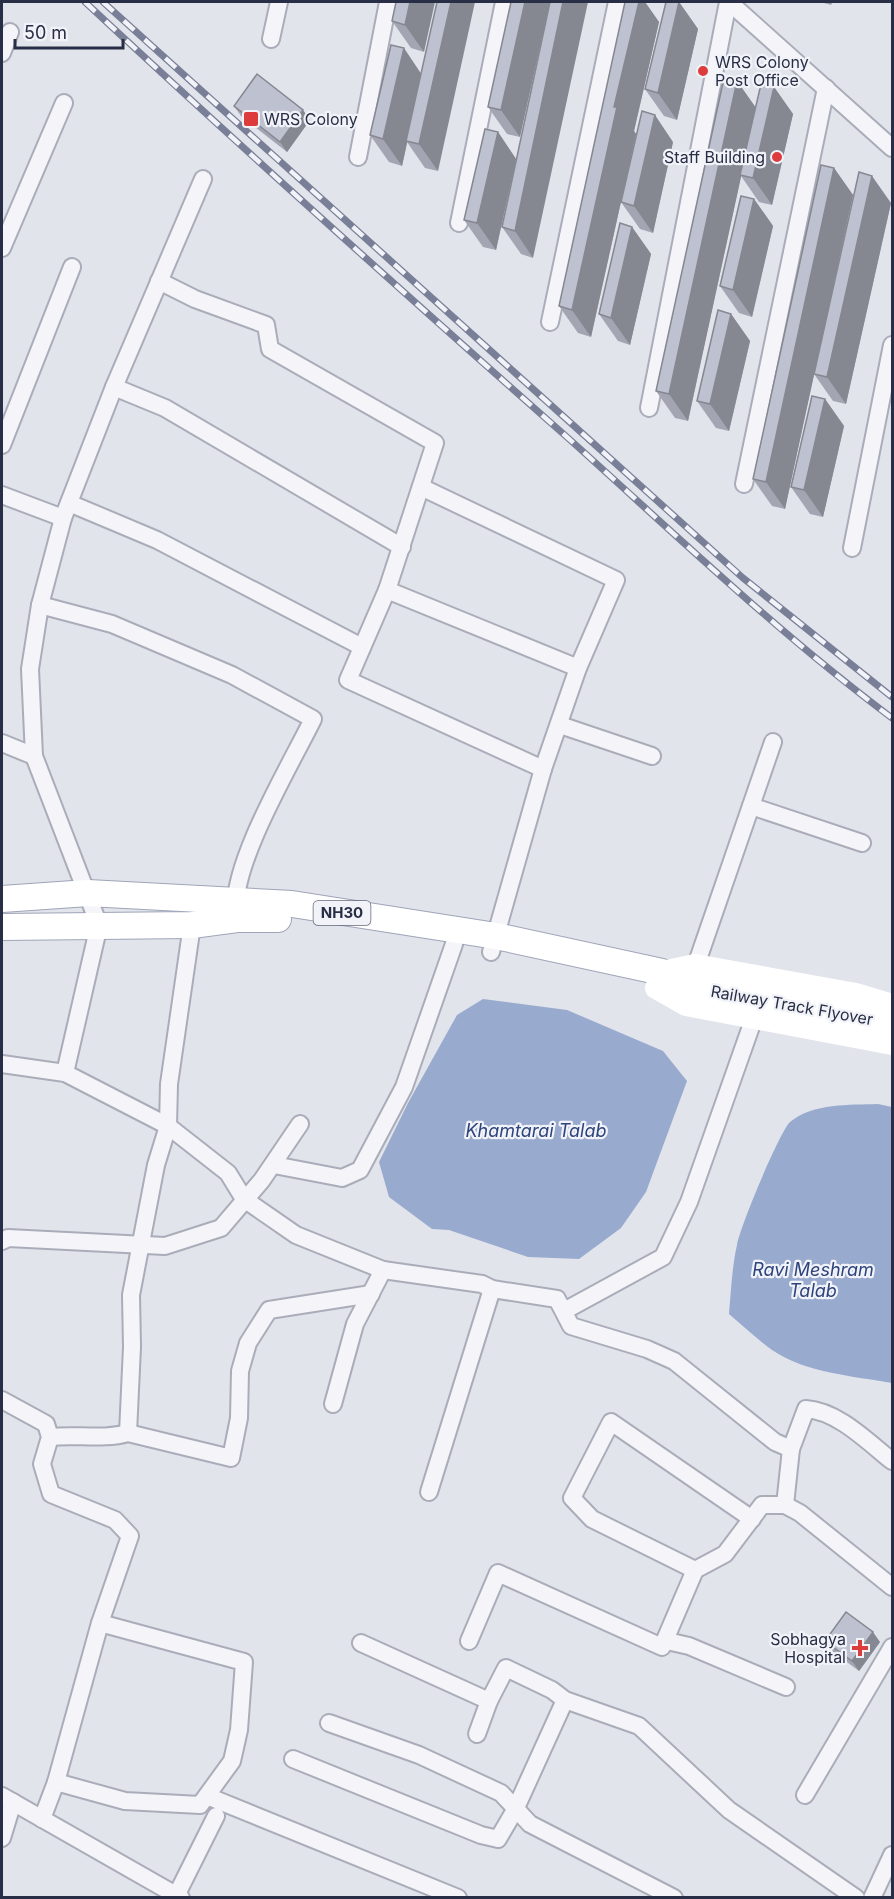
<svg xmlns="http://www.w3.org/2000/svg" width="894" height="1899" font-family="Inter,sans-serif">
	<style>
		.water { fill: #99aacf }
		.lines { fill: none; stroke-linecap: round; stroke-linejoin: round }
		.street-casing { stroke: #aaadb9; stroke-width: 20 }
		.primary-casing { stroke: #9fa5b8; stroke-width: 28 }
		.highway-casing { stroke: #878ea3; stroke-width: 33 }
		.street { stroke: #f5f5f9; stroke-width: 16 }
		.secondary { stroke: #fff; stroke-width: 22 }
		.primary { stroke: #fff; stroke-width: 26 }
		.highway { stroke: #fff; stroke-width: 30 }
		.rail-casing { stroke: #797f97; stroke-width: 7 }
		.rail { stroke: #f1f3f8; stroke-width: 4.5; stroke-dasharray: 14; stroke-linecap: butt }
		.wall { fill: #a3a6b2 }
		.shaded-wall { fill: #858791 }
		.building { fill: #bec1cf; stroke: #858791; stroke-width: 1.5 }
		.poi-dot { fill: #dc3c3b; stroke: #f1f3f8; stroke-width: 2 }
		.labels { text-anchor: middle; stroke-width: 4.5; stroke-linejoin: round; paint-order: stroke }
		.shield { fill: #f1f3f8; stroke: #64697b; stroke-width: 1.5 }
		.shield-label { font-size: 15px; font-weight: bold; fill: #282e45 }
		.poi-label { font-size: 16px; fill: #282e45; stroke: #f1f3f8; text-anchor: start }
		.street-label { font-size: 16px; fill: #282e45; stroke: #f1f3f8 }
		.water-label { font-size: 18px; font-style: italic; fill: #2d447d; stroke: #f1f3f8 }
	</style>
	<rect width="100%" height="100%" fill="#e1e4eb"/>
	<g class="water">
		<path d="M483 999 567 1010 663 1051 687 1081 646 1192 621 1228 579 1259 528 1257 449 1230 432 1229 389 1197 379 1162 408 1103 457 1015Z"/>
		<path d="M878 1104 892 1107V1383C853 1376 806 1373 772 1350 757 1339 743 1326 729 1314 731 1291 732 1267 737 1245 739 1229 780 1131 790 1122 813 1103 850 1105 878 1104Z"/>
	</g>
	<g class="lines">
		<defs>
			<g id="street">
				<path d="M729 2 892 148"/>
				<path d="M271 39 279 2"/>
				<path d="M2 53 10 32"/>
				<path d="M358 157 388 2"/>
				<path d="M459 223 504 2"/>
				<path d="M2 248 64 103"/>
				<path d="M159 281 195 299 266 325 270 349 435 443 387 590 348 680 543 769"/>
				<path d="M550 322 617 2"/>
				<path d="M114 387 165 408 402 547"/>
				<path d="M649 408 728 2"/>
				<path d="M2 445 72 267"/>
				<path d="M744 484 826 88"/>
				<path d="M421 487 616 580 578 668 543 769 491 952"/>
				<path d="M2 495 63 518"/>
				<path d="M69 503 157 540 362 647"/>
				<path d="M852 548 892 345"/>
				<path d="M387 590 578 668"/>
				<path d="M40 605 112 624 232 675 313 719C291 764 231 864 236 911"/>
				<path d="M560 725 652 756"/>
				<path d="M2 743 34 756"/>
				<path d="M751 806 862 843"/>
				<path d="M693 974 773 742"/>
				<path d="M2 1064 65 1073 168 1126 228 1173 244 1199 296 1235 383 1270 355 1324 333 1404"/>
				<path d="M65 1073 99 925 34 756 30 669 40 605 63 518 114 387 203 179"/>
				<path d="M274 1165 342 1178 360 1170 404 1087 454 944"/>
				<path d="M2 1241 8 1238 165 1246 221 1228 262 1180 300 1124"/>
				<path d="M383 1270 482 1284 492 1289 557 1299 571 1326 647 1349 674 1361 775 1442 791 1449"/>
				<path d="M564 1311 663 1257 689 1202 754 1018"/>
				<path d="M2 1400 46 1424 50 1437 42 1464 51 1494 115 1520 130 1536 100 1623 56 1782"/>
				<path d="M128 1433 132 1347 131 1295 156 1165 168 1126 169 1084 192 925"/>
				<path d="M50 1437C76 1434 103 1440 128 1433L231 1458 239 1418 240 1371 248 1343 269 1310 371 1294"/>
				<path d="M429 1492 492 1289"/>
				<path d="M785 1505 791 1449 806 1409C838 1411 868 1442 892 1461"/>
				<path d="M695 1570 592 1519 572 1498 611 1422 752 1519"/>
				<path d="M469 1641 498 1573 662 1647 695 1570 725 1554 762 1505H785L800 1513 892 1587"/>
				<path d="M667 1641 689 1646 786 1687"/>
				<path d="M361 1643 489 1701 506 1668 552 1690 565 1700 639 1726 729 1810 856 1898"/>
				<path d="M329 1723 419 1755 501 1793 530 1824 674 1898"/>
				<path d="M477 1734 489 1701"/>
				<path d="M293 1759 481 1835 498 1839 515 1810 565 1700"/>
				<path d="M805 1795 892 1647"/>
				<path d="M2 1796 181 1898"/>
				<path d="M207 1796 458 1898"/>
				<path d="M42 1819 56 1782 125 1801 200 1805 232 1761 239 1730 244 1662 100 1623"/>
				<path d="M2 1838 13 1802"/>
				<path d="M175 1898 216 1816"/>
				<path d="M872 1898 892 1855"/>
			</g>
			<g id="primary">
				<path d="M2 899 88 893 292 904 496 936 662 972 674 984"/>
				<path d="M2 927 192 925 237 919H278"/>
				<path d="M691 987 892 1023"/>
			</g>
			<path id="highway" d="M674 984 691 987"/>
		</defs>
		<use href="#street" class="street-casing"/>
		<use href="#primary" class="primary-casing"/>
		<use href="#highway" class="highway-casing"/>
		<use href="#street" class="street"/>
		<g class="secondary">
			<path d="M662 972 695 965 856 994 892 1005"/>
			<path d="M656 988 686 1005 892 1044"/>
		</g>
		<use href="#primary" class="primary"/>
		<use href="#highway" class="highway"/>
		<defs>
			<g id="rail">
				<path d="M85 2C244 150 405 294 568 438 674 533 778 633 892 718"/>
				<path d="M103 2 743 578 892 697"/>
			</g>
		</defs>
		<use href="#rail" class="rail-casing"/>
		<use href="#rail" class="rail"/>
	</g>
	<g class="wall">
		<path d="M396 2 424 52 411 48 392 21Z"/>
		<path d="M511 2 520 137 507 134 488 107Z"/>
		<path d="M625 2H645L659 22 634 131 636 134 591 337 578 333 559 306Z"/>
		<path d="M679 2 698 29 677 120 664 116 645 89Z"/>
		<path d="M820 2H833L831 5Z"/>
		<path d="M391 45 438 171 425 168 407 142 402 166 389 162 370 135Z"/>
		<path d="M737 81 756 108 774 87 793 114 772 205 759 202 741 176 688 421 675 418 656 391Z"/>
		<path d="M234 106 310 120 287 152 241 116Z"/>
		<path d="M498 132 516 159 533 258 521 254 502 227 512 177 496 250 483 247 464 220Z"/>
		<path d="M673 142 653 233 640 229 621 202Z"/>
		<path d="M834 168 853 195 824 329 891 203 846 404 833 401 814 374 785 509 772 506 753 479Z"/>
		<path d="M754 199 773 226 752 317 739 313 720 286Z"/>
		<path d="M632 227 651 254 630 345 618 341 599 314Z"/>
		<path d="M731 314 750 341 729 431 716 428 697 401Z"/>
		<path d="M825 399 844 426 823 517 810 514 791 487Z"/>
		<path d="M825 1641 880 1642 859 1671 832 1651Z"/>
	</g>
	<g class="shaded-wall">
		<path d="M410 2H435L424 52 405 25Z"/>
		<path d="M451 2H475L438 171 419 144Z"/>
		<path d="M525 2H550L520 137 501 110Z"/>
		<path d="M563 2H588L533 258 515 231Z"/>
		<path d="M639 2H645L659 22 634 131 636 134 591 337 572 310 614 107Z"/>
		<path d="M679 2 698 29 677 120 658 93Z"/>
		<path d="M404 48 422 75 402 166 383 139Z"/>
		<path d="M737 81 756 108 688 421 669 394Z"/>
		<path d="M774 87 793 114 772 205 753 178Z"/>
		<path d="M303 110 310 120 287 152 280 142Z"/>
		<path d="M655 115 673 142 653 233 634 206Z"/>
		<path d="M498 132 516 159 496 250 477 223Z"/>
		<path d="M834 168 853 195 785 509 766 482Z"/>
		<path d="M872 176 891 203 846 404 827 377Z"/>
		<path d="M754 199 773 226 752 317 733 290Z"/>
		<path d="M632 227 651 254 630 345 611 318Z"/>
		<path d="M731 314 750 341 729 431 710 404Z"/>
		<path d="M825 399 844 426 823 517 804 490Z"/>
		<path d="M873 1632 880 1642 859 1671 852 1661Z"/>
	</g>
	<g class="building">
		<path d="M396 2H410L405 25 392 21Z"/>
		<path d="M437 2H451L419 144 406 141Z"/>
		<path d="M511 2H525L501 110 488 107Z"/>
		<path d="M550 2H563L515 231 502 227Z"/>
		<path d="M625 2H639L614 107H617L572 310 559 306Z"/>
		<path d="M666 2H679L658 93 645 89Z"/>
		<path d="M391 45 404 48 383 139 370 135Z"/>
		<path d="M257 74 303 110 280 142 234 106Z"/>
		<path d="M724 78 737 81 669 394 656 391Z"/>
		<path d="M761 84 774 87 753 178 740 175Z"/>
		<path d="M642 111 655 115 634 206 621 202Z"/>
		<path d="M485 129 498 132 477 223 464 220Z"/>
		<path d="M821 165 834 168 766 482 753 479Z"/>
		<path d="M859 172 872 176 827 377 814 374Z"/>
		<path d="M741 196 754 199 733 290 720 286Z"/>
		<path d="M620 223 632 227 611 318 599 314Z"/>
		<path d="M718 310 731 314 710 404 697 401Z"/>
		<path d="M812 396 825 399 804 490 791 487Z"/>
		<path d="M846 1612 873 1632 852 1661 825 1641Z"/>
	</g>
	<g class="poi-dot">
		<circle cx="703" cy="71" r="6"/>
		<rect x="243" y="111" width="16" height="16" rx="3"/>
		<circle cx="777" cy="157" r="6"/>
		<path d="M857 1639h6v6h6v6h-6v6h-6v-6h-6v-6h6z"/>
	</g>
	<g class="labels">
		<rect class="shield" x="313.5" y="901" width="57" height="24" rx="4.5"/>
		<g class="shield-label">
			<text x="342" y="918">NH30</text>
		</g>
		<g class="poi-label">
			<text x="715" y="68">WRS Colony<tspan x="715" dy="18">Post Office</tspan></text>
			<text x="264" y="125">WRS Colony</text>
			<text x="765" y="163" text-anchor="end">Staff Building</text>
			<text x="846" y="1645" text-anchor="end">Sobhagya<tspan x="846" dy="18">Hospital</tspan></text>
		</g>
		<g class="street-label">
			<text transform="translate(792 1005) rotate(10)" y="6">Railway Track Flyover</text>
		</g>
		<g class="water-label">
			<text x="536" y="1137">Khamtarai Talab</text>
			<text x="813" y="1276">Ravi Meshram<tspan x="813" dy="21">Talab</tspan></text>
		</g>
	</g>
	<rect width="894" height="1899" fill="none" stroke="#282e45" stroke-width="6"/>
	<path d="M15 39v9h108v-9" fill="none" stroke="#282e45" stroke-width="3"/>
	<text x="24" y="39" font-size="18" fill="#282e45" stroke="#f1f3f8" stroke-width="4.5" paint-order="stroke">50 m</text>
</svg>
